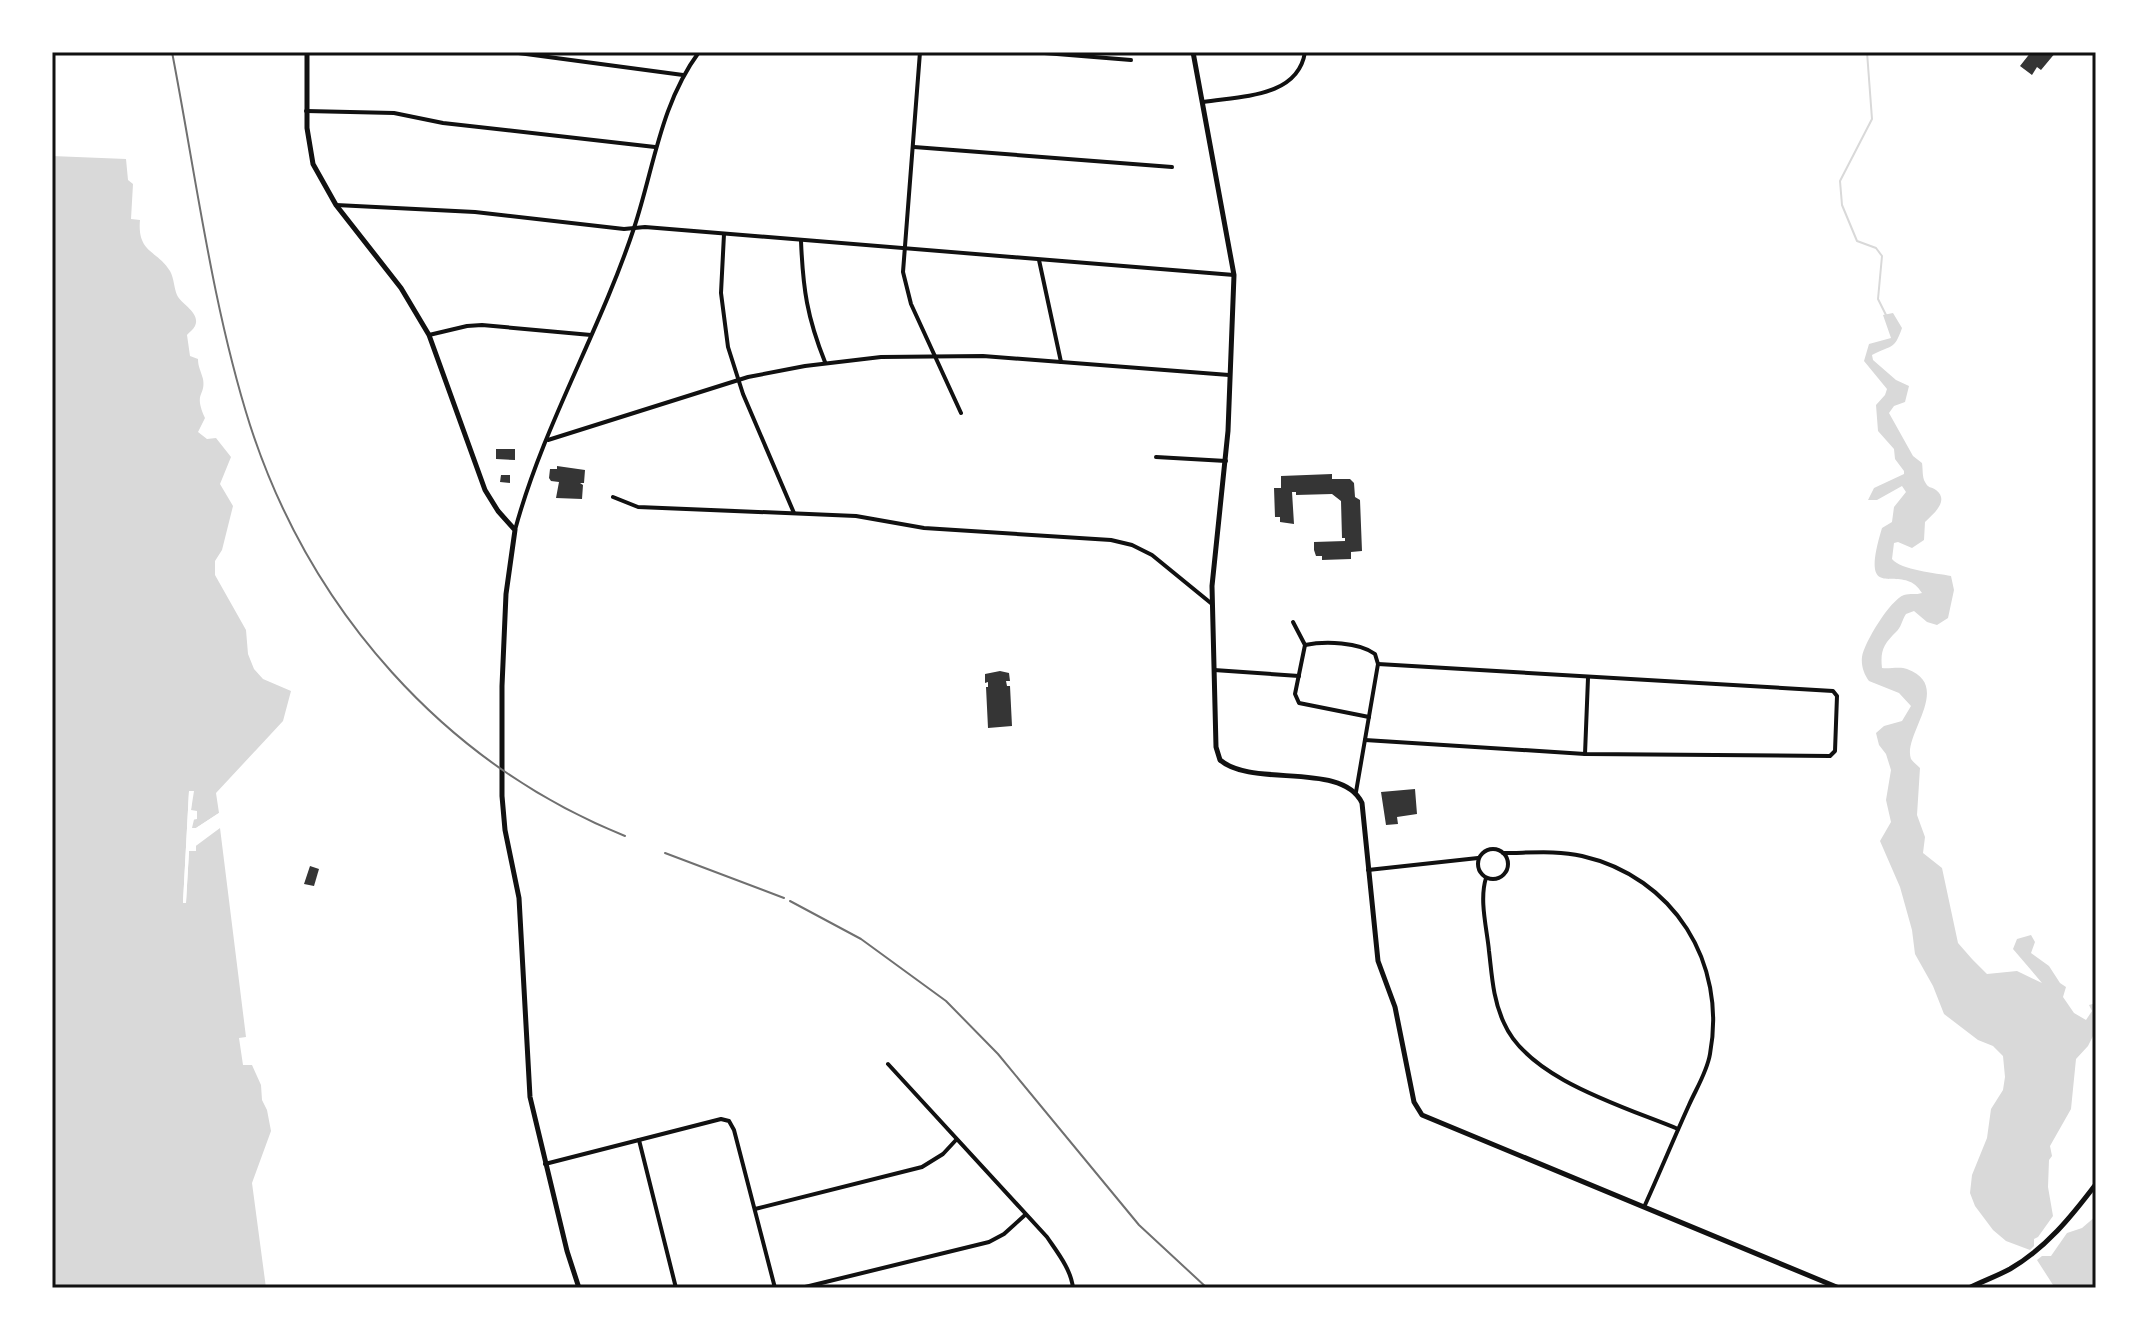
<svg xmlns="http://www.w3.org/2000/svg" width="2148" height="1340" font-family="'Roboto Condensed',sans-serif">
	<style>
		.water { fill: #d9d9d9 }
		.pier { fill: #fff }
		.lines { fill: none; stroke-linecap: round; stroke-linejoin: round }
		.stream { stroke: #d9d9d9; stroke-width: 2 }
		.building { fill: #353535 }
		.minor { stroke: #111; stroke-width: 4 }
		.tertiary { stroke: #111; stroke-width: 5 }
		.secondary { stroke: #111; stroke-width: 5 }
		.rail { stroke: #707070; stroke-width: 2 }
		.neatline { fill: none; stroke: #111; stroke-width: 3 }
	</style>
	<rect width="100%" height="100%" fill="#fff"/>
	<g class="water">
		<path d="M52 156 126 159 128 180 133 184 131 219 140 220C137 253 157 250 170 271 174 278 174 288 177 295 181 304 201 313 195 326 193 330 189 332 187 335L190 356 198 359C198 367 201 371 203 379 206 396 193 392 205 418L198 432 207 439 216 438 231 457 220 484 233 506 222 550 215 561V575L246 630 248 654 254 669 263 679 291 691 283 721 216 793 219 813 196 828H192L196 811H191L192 795 189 791 183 902H186L189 851 220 828 246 1037 239 1038 243 1065H252L261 1085 262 1100 267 1110 271 1131 252 1183 266 1288H52Z"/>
		<path d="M1893 313 1902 328C1894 351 1892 344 1872 355L1873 360 1896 380 1909 386 1905 402 1894 406 1889 413 1913 456 1922 463C1923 469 1922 477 1925 482 1929 489 1930 486 1936 490 1950 501 1933 514 1925 522L1924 540 1912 548 1898 542 1894 543 1892 559C1901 570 1936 573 1951 576L1954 590 1948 618 1937 625 1927 622 1914 611 1906 614C1902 620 1901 628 1896 632 1884 644 1880 650 1882 668 1890 669 1900 666 1907 669 1954 686 1902 735 1911 759 1913 762 1917 765 1920 768L1917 815 1925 837 1923 853 1942 868 1958 943 1972 959 1987 974 2017 971 2042 983 2013 949 2017 939 2031 935 2035 942 2031 953 2049 966 2060 983 2066 987 2063 997 2074 1013 2086 1020 2092 1011 2089 1005 2096 1003V1030L2088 1046 2076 1059 2071 1109 2050 1146 2052 1156 2049 1160 2048 1187 2053 1216 2038 1237 2034 1239V1246L2030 1250 2006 1241 1993 1230 1975 1206 1970 1193 1972 1175 1987 1138 1991 1109 2003 1090 2005 1077 2003 1056 1993 1046 1978 1040 1944 1014 1933 986 1915 954 1912 930 1900 887 1880 841 1891 822 1886 800 1891 770 1886 754 1879 745 1876 733 1884 726 1902 721 1911 706 1899 693 1869 681C1864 674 1861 666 1862 657 1864 643 1890 600 1904 595 1910 593 1916 595 1922 593 1902 558 1857 611 1882 528L1892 522 1894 507 1906 492 1902 486 1877 500H1868L1874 488 1904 474V471L1895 459 1894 449 1878 431 1876 405 1885 395 1887 389 1864 361 1869 344 1891 338 1883 315Z"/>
		<path d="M2096 1216V1288H2055L2037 1260 2042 1256H2051L2067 1233 2082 1228Z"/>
	</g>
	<path class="pier" d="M189 791H194L191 810 197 811V819L192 820V828H196L222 811 223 813 198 831 191 832 190 847 194 840 218 824 224 825 196 843V851H189L186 903H183Z"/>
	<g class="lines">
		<path class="stream" d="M1867 52 1872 119 1840 181 1842 205 1857 241 1876 248 1882 256 1878 299 1886 315"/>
	</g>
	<g class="building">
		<path d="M2031 52H2056L2041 70 2037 67 2032 75 2020 66Z"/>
		<path d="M496 449H515V460L496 459Z"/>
		<path d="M557 466 585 470 584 483H580L583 485 582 499 556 498 559 482 551 481 549 478 550 469H557Z"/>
		<path d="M1332 474V479H1350L1354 483 1355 497 1360 500 1362 551 1351 552V559L1322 560V556H1316L1314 550V542L1345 541V538H1342L1341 501 1332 494 1296 495V492H1292L1294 524 1280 522V517H1275L1274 488H1281V476Z"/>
		<path d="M501 475H510V483L500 482Z"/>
		<path d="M1000 671 1009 673 1010 681H1006L1007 686H1010L1012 726 988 728 986 687H988V682L985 683V674Z"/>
		<path d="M1415 789 1417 814 1397 817 1398 824 1386 825 1381 792Z"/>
		<path d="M310 866 319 869 314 886 304 884Z"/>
	</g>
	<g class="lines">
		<g class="minor">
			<path d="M511 52 683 75"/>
			<path d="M920 52 903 272 911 304 961 413"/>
			<path d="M1032 52 1131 60"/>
			<path d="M1203 102C1240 96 1298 98 1305 52"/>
			<path d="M306 111 394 113 443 123 655 147"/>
			<path d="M914 147 1172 167"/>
			<path d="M336 205 475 212 624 229 645 227 1234 275"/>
			<path d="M724 234 721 293 728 347 743 394 794 513"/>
			<path d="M801 241C803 289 807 317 825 362"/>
			<path d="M1039 260 1061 362"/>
			<path d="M429 335 467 326 482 325 591 335"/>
			<path d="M548 440 748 377 805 366 881 357 983 356 1229 375"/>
			<path d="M1156 457 1226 461"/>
			<path d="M613 497 638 507 856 516 924 528 1111 540 1132 545 1152 555 1212 604"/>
			<path d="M515 530C543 426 600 331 634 228 654 168 660 105 699 52"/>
			<path d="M1293 622 1305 645 1295 694 1299 703 1369 717"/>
			<path d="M1305 645C1325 641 1359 642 1375 654L1378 664 1356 792"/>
			<path d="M1214 670 1299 676"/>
			<path d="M1365 740 1585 754 1830 756 1835 751 1837 696 1833 691 1378 664"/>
			<path d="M1585 754 1588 678"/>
			<circle cx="1493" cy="864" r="15"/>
			<path d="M1503 853C1529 853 1557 850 1582 856 1674 877 1727 963 1710 1054 1707 1072 1696 1089 1689 1105 1674 1138 1660 1172 1645 1205"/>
			<path d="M1368 870 1478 858"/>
			<path d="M1486 878C1479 900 1487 929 1489 951 1492 976 1493 1000 1504 1023 1528 1079 1625 1107 1678 1129"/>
			<path d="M888 1064 1047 1237C1057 1252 1071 1269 1073 1288"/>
			<path d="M639 1140 676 1288"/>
			<path d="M545 1164 721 1119 729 1121 734 1130 775 1288"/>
			<path d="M755 1209 922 1167 943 1154 956 1140"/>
			<path d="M801 1288 989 1242 1004 1234 1025 1215"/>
		</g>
		<path class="tertiary" d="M1193 52 1234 275 1228 431 1212 586 1216 747 1220 760C1252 788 1343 761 1362 803L1378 961 1395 1007 1414 1102 1422 1115 1839 1288"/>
		<g class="secondary">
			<path d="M307 52V128L313 164 336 205 401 288 429 335 485 490 498 511 515 530 506 594 502 686V796L505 830 519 898 530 1097 567 1251 579 1288"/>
			<path d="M1969 1288C1983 1281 1997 1276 2010 1269 2046 1248 2071 1217 2096 1184"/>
		</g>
		<g class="rail">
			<path d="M172 52C196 176 212 305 250 425 310 610 444 763 625 836"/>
			<path d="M665 853 784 898"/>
			<path d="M790 901 861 939 946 1001 998 1054 1139 1225 1207 1288"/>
		</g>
	</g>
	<rect width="2148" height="1340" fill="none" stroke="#ffffff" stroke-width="108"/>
	<rect x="54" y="54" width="2040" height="1232" class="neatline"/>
</svg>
